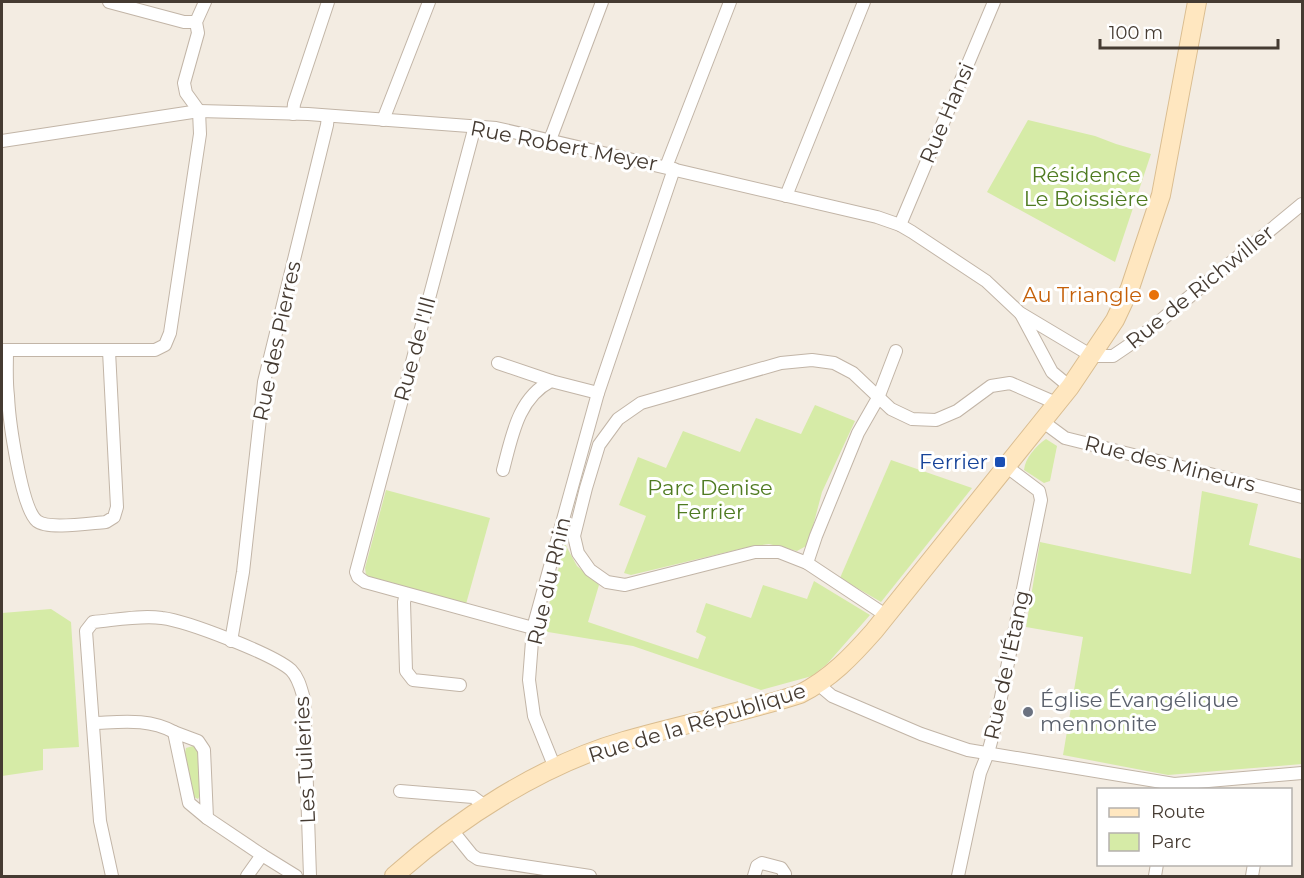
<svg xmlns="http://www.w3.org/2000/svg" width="1304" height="878" font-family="Montserrat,sans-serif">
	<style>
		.green { fill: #d6eba7 }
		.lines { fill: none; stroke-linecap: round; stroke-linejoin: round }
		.street-casing { stroke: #c2b5a7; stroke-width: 14 }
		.secondary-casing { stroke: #dabd90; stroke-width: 20 }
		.street { stroke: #fff; stroke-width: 12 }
		.secondary { stroke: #ffe7c0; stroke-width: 18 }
		.food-dot { fill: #e8710a; stroke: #fff; stroke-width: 2 }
		.transit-dot { fill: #1a4fb4; stroke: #fff; stroke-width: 2 }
		.worship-dot { fill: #6b7280; stroke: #fff; stroke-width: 2 }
		.labels { text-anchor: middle; stroke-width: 6; stroke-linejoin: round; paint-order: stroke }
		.street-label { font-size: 21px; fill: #453b32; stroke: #fff }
		.park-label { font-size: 21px; fill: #4f7b21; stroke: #fff }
		.food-label { font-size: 21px; fill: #c56008; stroke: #fff; text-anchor: end }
		.transit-label { font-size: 21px; fill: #164399; stroke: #fff; text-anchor: end }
		.worship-label { font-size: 21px; fill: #5b616d; stroke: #fff; text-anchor: start }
	</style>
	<rect width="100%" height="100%" fill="#f3ece2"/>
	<g class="green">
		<path d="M1028 120 1095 136 1116 144 1151 154 1115 262 987 192Z"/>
		<path d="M815 405 855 421 822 492 808 545 797 551 769 544 744 548 631 575 624 573 646 516 619 505 638 457 666 468 683 431 740 452 756 418 801 434Z"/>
		<path d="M1046 439 1057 446 1050 481 1044 483 1024 470C1025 458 1036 446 1046 439Z"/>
		<path d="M891 460 972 488 881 602 840 578Z"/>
		<path d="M386 490 490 518 466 604 370 578 366 575 365 568Z"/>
		<path d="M1202 491 1258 504 1249 545 1302 559V764L1168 775 1063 755 1083 637 1026 627 1040 542 1191 574Z"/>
		<path d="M565 544 577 566 599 585 588 622 698 659 706 637 696 632 706 603 751 618 763 585 807 599 814 581 870 615 827 664 812 676 761 690 633 646 542 631Z"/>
		<path d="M51 609 71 622 79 747 43 749V770L2 776V613Z"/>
		<path d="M193 746 198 748 201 794 198 799 194 797 185 753 186 748Z"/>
	</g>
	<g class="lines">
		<defs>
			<g id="street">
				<path d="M109 2 184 22H196"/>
				<path d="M199 111 186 93 184 83 198 33 196 22 205 2"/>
				<path d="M293 114 294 104 328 2"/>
				<path d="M383 120 429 2"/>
				<path d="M475 126 356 572 358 577 365 582 533 628"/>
				<path d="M550 140 602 2"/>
				<path d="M2 141 199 111 308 114 496 128 877 217 900 225 912 232 986 281 1020 313 1092 356H1113L1138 339 1302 204"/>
				<path d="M666 167 730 2"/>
				<path d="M786 196 864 2"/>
				<path d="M900 225 994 2"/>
				<path d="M1021 314 1052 372 1070 387"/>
				<path d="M2 350H155L165 345 170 333 200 134 199 111"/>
				<path d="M7 350C7 366 6 381 8 396 9 419 21 508 37 521 48 530 91 523 106 522L114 517 117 507 109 351"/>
				<path d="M498 363 551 381"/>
				<path d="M1042 421 1065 438 1302 497"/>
				<path d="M503 470C512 436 518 398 551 381L598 393"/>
				<path d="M807 563 816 536 858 433 878 398 896 351"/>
				<path d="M406 594 404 602 406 671 413 680 460 685"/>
				<path d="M887 616 807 563 779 552H755L625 585 607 582 590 570 578 553 574 536 586 488 599 445 618 419 641 403 781 363 812 360 834 363 853 373 891 409 912 419 936 420 957 411 991 386 1010 383 1056 403"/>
				<path d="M231 641 243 572 264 382 327 125 328 116"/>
				<path d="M819 685 832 696 921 734 968 750 1174 784 1302 773"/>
				<path d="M93 723C122 722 148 718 174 732"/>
				<path d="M174 732 198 741 204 750 207 818 189 803Z"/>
				<path d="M555 768 534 716 529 680 533 628 598 393 674 169"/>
				<path d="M400 791 473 797 485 806"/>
				<path d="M207 818 262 855"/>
				<path d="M451 829 472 855 478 859 590 876"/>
				<path d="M112 876 100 821 86 631 93 622C115 620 141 615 162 618 187 621 273 654 291 670 299 678 301 689 304 699L310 876"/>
				<path d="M247 876 262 855 296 876"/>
				<path d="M754 876 757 866 762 863 781 868 785 874 784 876"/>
				<path d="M958 876 980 773 988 753 995 727 1041 500 1039 491 1007 467"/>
				<path d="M1155 876 1157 864"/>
				<path d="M1252 876 1254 864"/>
			</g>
			<path id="secondary" d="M394 876C458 819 541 765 624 741 682 724 742 713 800 694 830 679 852 656 874 631L1070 387 1115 320 1130 288 1161 195 1197 2"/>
		</defs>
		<use href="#street" class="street-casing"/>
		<use href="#secondary" class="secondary-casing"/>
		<use href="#street" class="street"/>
		<use href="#secondary" class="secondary"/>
	</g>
	<circle class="food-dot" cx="1154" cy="295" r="6"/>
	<rect class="transit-dot" x="994" y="456" width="12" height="12" rx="3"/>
	<circle class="worship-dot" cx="1028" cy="712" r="6"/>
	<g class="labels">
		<g class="street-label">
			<text transform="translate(947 113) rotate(-67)" y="7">Rue Hansi</text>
			<text transform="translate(564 146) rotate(11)" y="7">Rue Robert Meyer</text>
			<text transform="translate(1200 287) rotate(-39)" y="7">Rue de Richwiller</text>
			<text transform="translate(277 341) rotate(-78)" y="7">Rue des Pierres</text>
			<text transform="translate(415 349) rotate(-75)" y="7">Rue de l'Ill</text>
			<text transform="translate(1170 464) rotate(14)" y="7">Rue des Mineurs</text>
			<text transform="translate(549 581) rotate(-77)" y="7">Rue du Rhin</text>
			<text transform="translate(1007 665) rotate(-78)" y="7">Rue de l'Étang</text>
			<text transform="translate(697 723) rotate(-17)" y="7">Rue de la République</text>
			<text transform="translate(305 760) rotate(-93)" y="7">Les Tuileries</text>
		</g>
		<g class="park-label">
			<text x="1086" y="182">Résidence<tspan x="1086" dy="24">Le Boissière</tspan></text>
			<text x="710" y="495">Parc Denise<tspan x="710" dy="24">Ferrier</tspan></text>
		</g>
		<g class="food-label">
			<text x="1142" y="302">Au Triangle</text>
		</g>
		<g class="transit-label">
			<text x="988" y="469">Ferrier</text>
		</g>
		<g class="worship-label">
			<text x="1040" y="707">Église Évangélique<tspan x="1040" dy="24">mennonite</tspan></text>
		</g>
	</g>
	<rect width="1304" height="878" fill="none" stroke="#453b32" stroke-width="6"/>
	<rect x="1097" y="788" width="195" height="78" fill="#ffffff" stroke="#b5b1ad" stroke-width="1.5"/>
	<rect x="1109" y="808" width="30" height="9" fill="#ffe7c0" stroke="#b5b1ad" stroke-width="1.5"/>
	<text x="1151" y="818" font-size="18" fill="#453b32">Route</text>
	<rect x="1109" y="833" width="30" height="18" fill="#d6eba7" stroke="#b5b1ad" stroke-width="1.5"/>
	<text x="1151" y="848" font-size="18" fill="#453b32">Parc</text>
	<path d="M1100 39v9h178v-9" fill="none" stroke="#453b32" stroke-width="3"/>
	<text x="1109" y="39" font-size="18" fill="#453b32" stroke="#ffffff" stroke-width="4.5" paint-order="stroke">100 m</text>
</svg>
